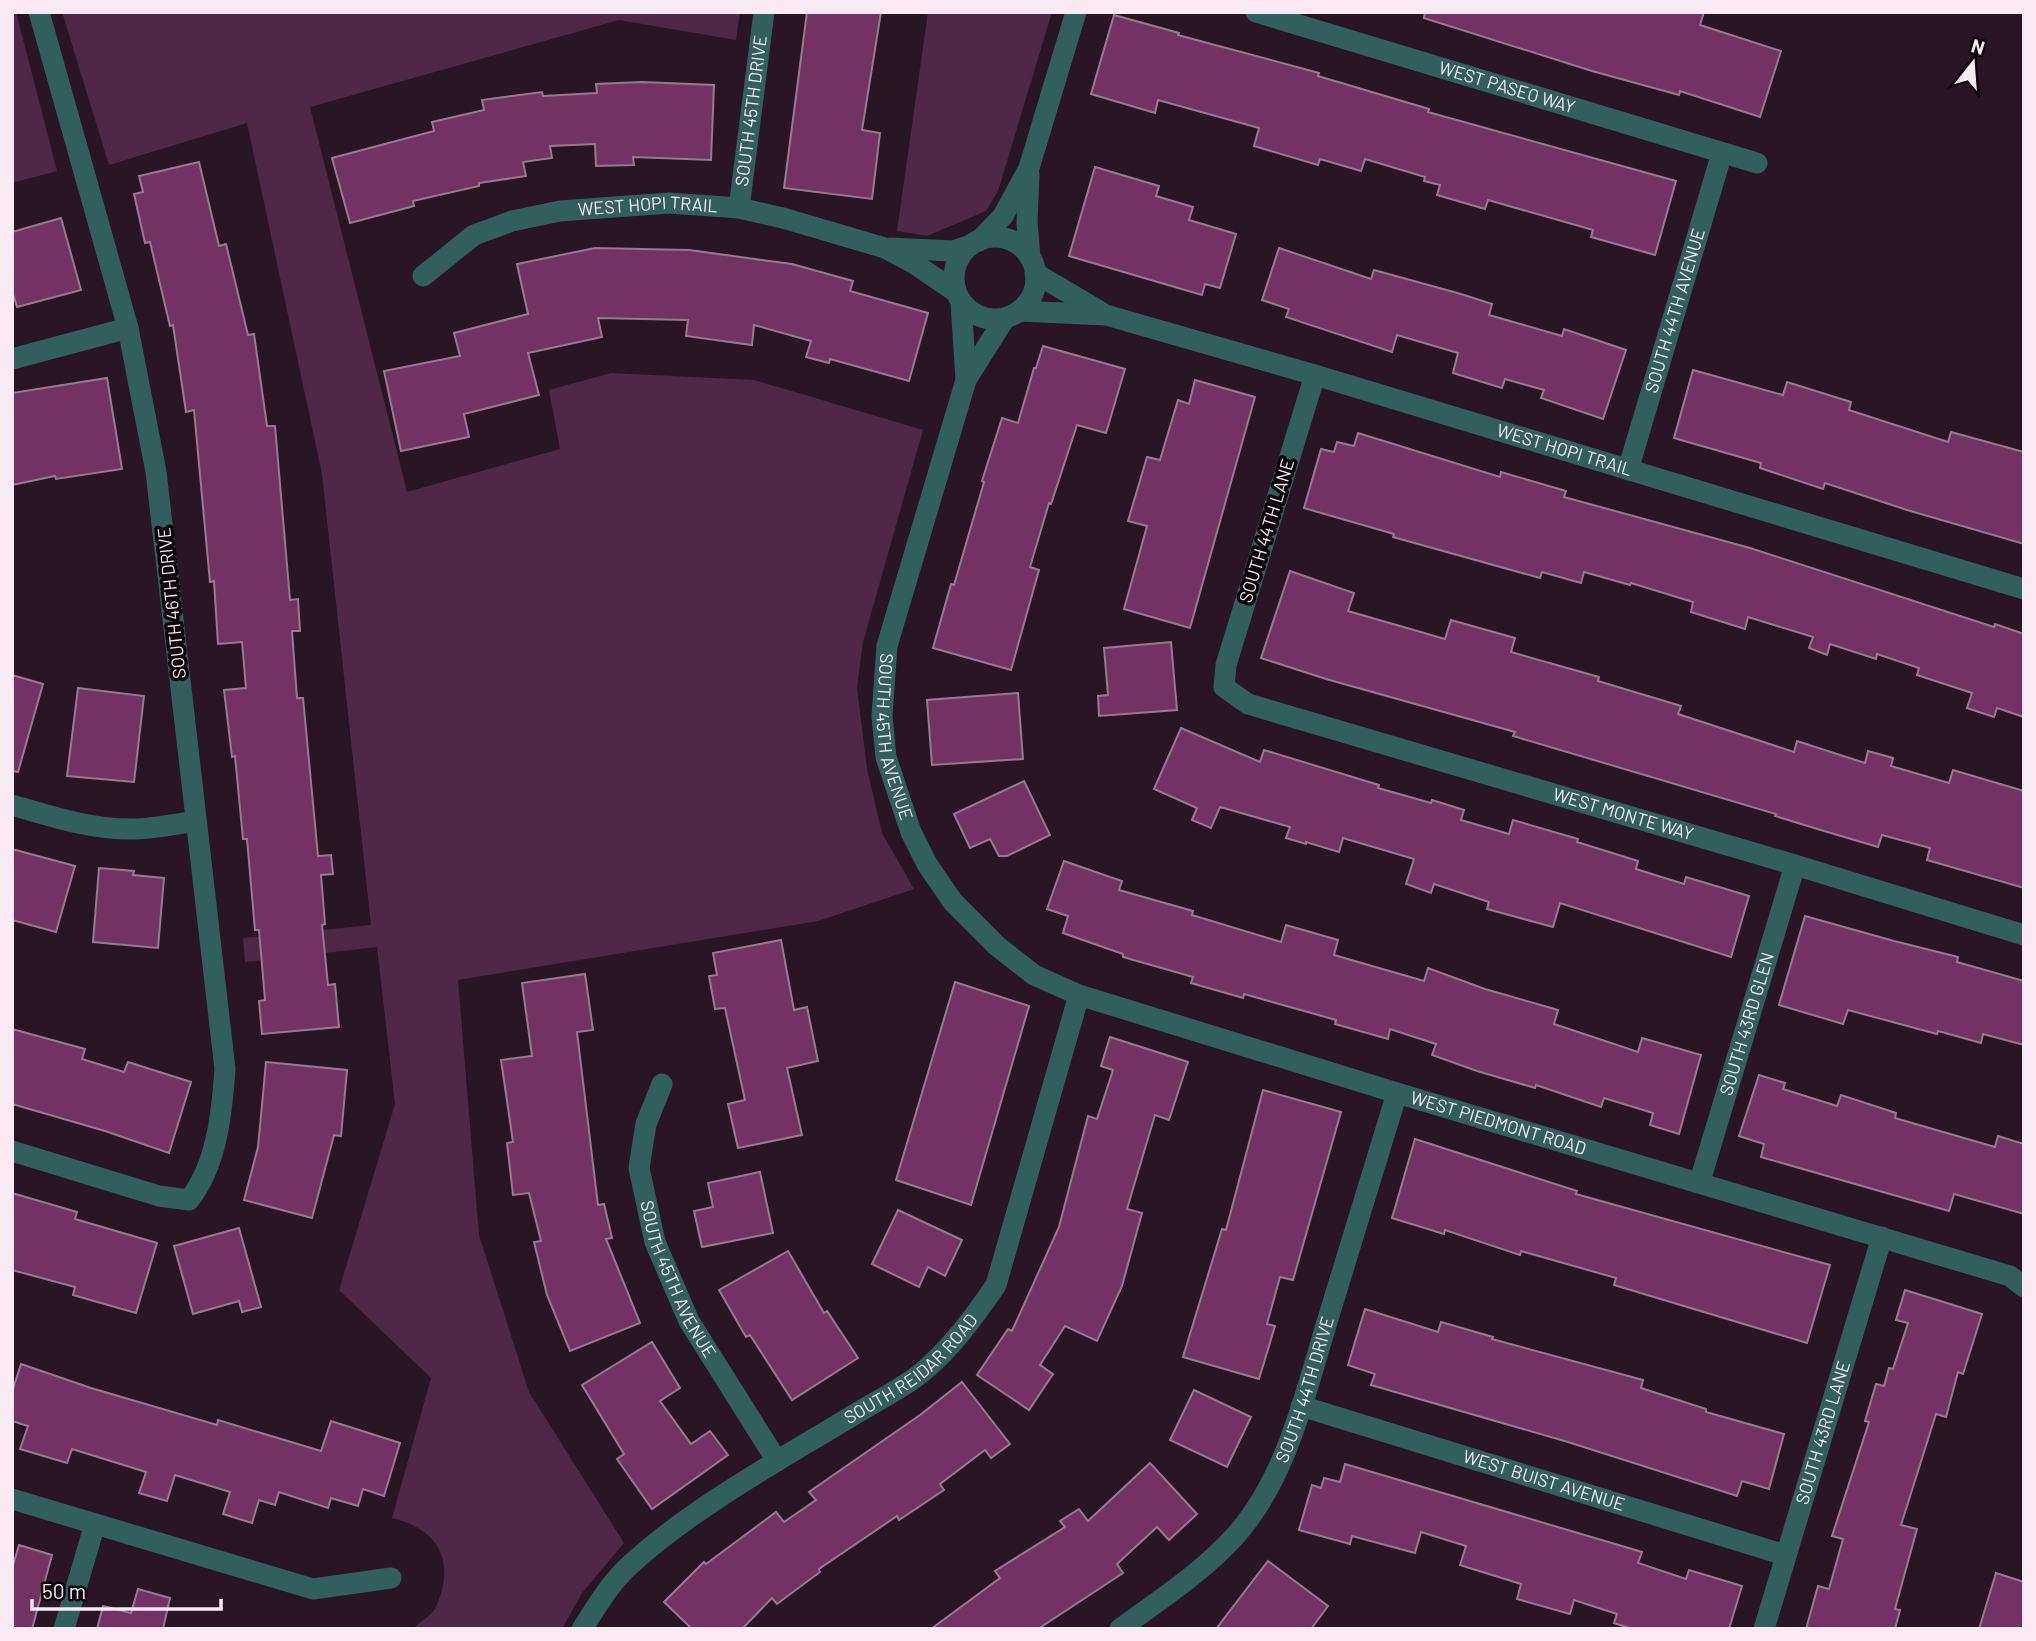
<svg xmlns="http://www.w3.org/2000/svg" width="2036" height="1641" font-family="Barlow,sans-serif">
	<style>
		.green { fill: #4f2846 }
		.building { fill: #733164; stroke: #957b8d; stroke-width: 2 }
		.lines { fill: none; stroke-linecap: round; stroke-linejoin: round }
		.minor { stroke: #315f5b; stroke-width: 21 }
		.labels { text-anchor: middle; stroke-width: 7; stroke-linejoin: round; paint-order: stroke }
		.street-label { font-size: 18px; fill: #f8e9f3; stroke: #0c050a }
	</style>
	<rect width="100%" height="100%" fill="#291524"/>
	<g class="green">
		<path d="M12 12H16L57 171 12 183Z"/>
		<path d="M62 12H740L736 40 619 20 310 107 407 492 560 449 549 390 611 373 754 380 923 430 863 642 857 688 867 769 882 833 914 889 818 921 458 980 479 1235 529 1392 624 1543 582 1593 562 1629H413C419 1621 432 1616 436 1607 456 1562 439 1529 392 1518L431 1378 339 1290 395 1104 377 947 245 962 243 938 371 925 322 474 247 123 109 165Z"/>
		<path d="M928 12H1052L998 191 986 211 927 236 897 231Z"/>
	</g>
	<g class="building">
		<path d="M807 12H881L862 130 880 133 872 199 784 188Z"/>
		<path d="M1425 12H1704L1700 25 1781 51 1760 117 1680 91 1679 95 1592 71 1424 18Z"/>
		<path d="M1114 15 1179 33 1178 35 1319 73 1318 76 1429 109 1428 112 1676 181 1655 255 1591 237 1593 230 1488 200 1485 209 1437 195 1440 185 1424 181 1425 177 1365 159 1361 171 1320 159 1318 165 1254 146 1259 128 1158 100 1155 113 1091 94Z"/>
		<path d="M642 82 714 85 711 160 633 157 634 165 596 166 595 144 550 146 552 158 523 162 526 176 479 183V186L413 201 414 206 350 223 332 158 434 131 432 122 484 110 482 100 542 92 543 96 597 93 596 84Z"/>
		<path d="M199 162 219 246 226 244 248 335 254 334 267 426H275L290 600 298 599 300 631H292L297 698H303L318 856 331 855 333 874 321 875 325 924 322 925 328 985 335 984 339 1027 262 1034 259 1001 265 1000 259 930H255L247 839H243L235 756 232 757 224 690 246 688 242 642 218 644 214 581 210 582 194 410 186 412 173 325 170 326 150 242 145 243 134 194 143 192 139 176Z"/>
		<path d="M1095 167 1159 186 1156 196 1193 207 1189 220 1236 234 1220 288 1205 284 1202 295 1069 256Z"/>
		<path d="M61 218 81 290 17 307 12 290V232Z"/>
		<path d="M595 248 689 250 792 264 853 281 850 291 928 313 909 381 830 359 829 363 806 357 811 341 754 325 752 345 686 336 688 320 598 318 602 337 528 353 539 395 464 414 469 437 401 451 384 371 460 356 454 333 528 314 517 264Z"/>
		<path d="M1279 248 1371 279 1374 270 1461 294 1492 304 1489 315 1562 336 1564 329 1626 350 1603 419 1541 398 1544 390 1505 379 1502 388 1453 373 1458 353 1397 335 1392 352 1286 317 1289 309 1262 300Z"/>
		<path d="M1043 346 1125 369 1106 433 1077 425 1051 504 1049 503 1030 567 1039 570 1011 670 933 648 951 584 954 585 984 482 982 481 1002 418 1018 423 1034 368H1036Z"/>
		<path d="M1693 370 1783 395 1787 382 1851 402 1849 410 1948 442 1951 432 2024 452V544L1907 510 1825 483 1823 489 1760 468 1761 463 1674 438Z"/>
		<path d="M107 378 122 469 56 479 55 476 12 485V393Z"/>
		<path d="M1195 380 1255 397 1190 628 1124 609 1147 526 1128 521 1147 457 1160 460 1178 400 1189 404Z"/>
		<path d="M1358 433 1500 477 1501 472 1566 491 1564 497 1750 548 1994 627 1995 624 2024 634V717L1997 708 1994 717 1967 708 1972 693 1917 675 1919 668 1877 654 1876 659 1830 644 1827 655 1809 648 1813 637 1748 617 1745 629 1691 612 1693 602 1631 583 1630 585 1584 572 1581 583 1542 572 1540 578 1393 537 1394 534 1304 508 1321 449 1334 452 1337 442 1354 446Z"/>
		<path d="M1290 571 1354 593 1348 611 1445 639 1451 620 1515 638 1511 652 1599 677 1598 681 1681 706 1678 714 1794 752 1797 741 1865 763 1868 751 1893 758 1891 766 1949 783 1953 770 2024 791V888L1927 860 1930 848 1882 835 1878 847 1824 831 1775 816 1776 814 1513 736 1515 732 1326 679 1261 658Z"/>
		<path d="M1171 642 1177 710 1099 716 1098 696 1108 695 1104 648Z"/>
		<path d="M12 675 43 684 18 772 12 771Z"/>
		<path d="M78 688 144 696 134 782 67 776Z"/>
		<path d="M1018 693 1023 759 932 765 927 700Z"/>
		<path d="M1181 728 1260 762 1264 750 1379 785 1378 788 1431 803 1432 800 1464 810 1461 820 1509 834 1513 820 1578 839 1577 842 1638 861 1636 869 1684 884 1686 877 1749 896 1731 957 1560 903 1553 927 1487 909 1489 902 1434 884 1431 893 1406 884 1414 859 1343 838 1339 852 1306 842V844L1286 838 1290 827 1220 807 1211 828 1192 820 1197 808 1154 789Z"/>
		<path d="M1024 781 1050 835 1007 856H999L990 839 970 848 954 814Z"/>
		<path d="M12 849 75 866 56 932 12 920Z"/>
		<path d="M1064 861 1122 881 1119 890 1193 911 1192 915 1281 942 1286 925 1338 940 1334 955 1424 981 1428 968 1485 989 1558 1010 1554 1024 1638 1052 1642 1038 1701 1055 1679 1134 1650 1125 1653 1113 1604 1098 1601 1107 1536 1085 1535 1088 1477 1071 1432 1055 1436 1044 1390 1029 1388 1039 1335 1024 1336 1020 1244 994 1243 998 1191 983 1193 977 1123 957V954L1063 933 1068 916 1047 909Z"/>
		<path d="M99 868 134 871 133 875 164 878 158 948 93 942Z"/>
		<path d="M1805 916 1894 941 1958 957 1957 962 2024 981V1045L1983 1034 1981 1043 1938 1031 1937 1034 1848 1010 1843 1024 1779 1005Z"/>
		<path d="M781 940 794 1010 807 1007 818 1061 787 1068 802 1135 738 1148 728 1104 745 1100 725 1008 715 1009 709 976 717 975 713 953Z"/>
		<path d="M585 974 593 1030 577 1032 598 1205 604 1204 612 1238 606 1239 640 1323 570 1351 547 1295 534 1242 541 1241 529 1193 513 1195 507 1143 513 1142 501 1060 532 1056 522 983Z"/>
		<path d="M955 982 1029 1006 971 1205 896 1180Z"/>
		<path d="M12 1029 85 1049 82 1059 124 1072 128 1062 191 1082 169 1153 105 1131 12 1104Z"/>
		<path d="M1110 1037 1188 1062 1169 1120 1155 1115 1127 1209 1142 1213 1122 1286 1097 1341 1065 1326 1040 1365 1053 1374 1029 1410 977 1375 1008 1329 1012 1331 1059 1227 1088 1116 1097 1119 1113 1070 1101 1066Z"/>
		<path d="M266 1062 347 1070 341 1136 334 1135 312 1218 244 1200 258 1147Z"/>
		<path d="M1759 1075 1785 1083 1783 1089 1837 1106 1841 1095 1896 1113 1895 1118 1995 1147 1998 1136 2024 1144V1214L1954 1194 1949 1211 1761 1157 1764 1144 1739 1136Z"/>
		<path d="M1263 1090 1341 1112 1293 1280 1280 1277 1267 1324 1275 1326 1259 1379 1183 1357 1222 1229 1226 1230Z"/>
		<path d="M1415 1139 1577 1191 1576 1194 1830 1265 1807 1343 1614 1285 1616 1278 1521 1251 1520 1255 1445 1230 1444 1234 1392 1218Z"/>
		<path d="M760 1172 773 1233 702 1247 694 1211 713 1207 708 1183Z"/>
		<path d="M12 1193 77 1212 75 1219 157 1243 136 1313 73 1295 75 1287 12 1270Z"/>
		<path d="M898 1210 962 1240 945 1276 928 1267 919 1287 872 1264Z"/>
		<path d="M239 1228 261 1307 242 1312 239 1301 193 1314 174 1246Z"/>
		<path d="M788 1251 824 1313 827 1311 858 1358 792 1400 750 1335 746 1337 719 1290Z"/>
		<path d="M1905 1290 1982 1314 1963 1374 1958 1372 1946 1417 1936 1414 1901 1525 1917 1529 1895 1609 1900 1610 1895 1629H1806L1818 1586 1829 1589 1843 1539 1832 1536 1869 1422 1865 1421 1876 1384 1884 1386 1889 1368 1893 1369 1908 1323 1896 1320Z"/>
		<path d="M1365 1309 1438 1332 1441 1322 1493 1337 1492 1339 1643 1380 1641 1388 1706 1409V1412L1784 1434 1769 1489 1742 1481 1737 1496 1568 1442 1371 1385 1375 1374 1348 1365Z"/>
		<path d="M652 1342 680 1388 660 1401 691 1444 710 1431 728 1455 652 1509 617 1459 624 1454 582 1385Z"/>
		<path d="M21 1364 91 1388 217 1425 218 1420 321 1451 331 1421 400 1443 384 1496 363 1489 358 1506 331 1498 328 1508 279 1492 275 1505 259 1500 252 1523 223 1514 230 1492 175 1475 167 1501 139 1493 146 1472 72 1449 67 1463 20 1449 28 1426 12 1421V1392Z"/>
		<path d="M962 1382 1010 1444 991 1458 985 1450 940 1484 944 1490 899 1520 897 1516 819 1569 820 1572 777 1604 772 1598 742 1629H692L664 1602 704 1562 706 1564 776 1512 784 1522 816 1500 809 1492 920 1415Z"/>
		<path d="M1194 1390 1251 1417 1227 1467 1170 1440Z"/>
		<path d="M1150 1463 1197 1514 1169 1540 1157 1527 1117 1564 1123 1573 1038 1629H931L1000 1578 995 1571 1065 1527 1060 1521 1079 1509 1088 1521Z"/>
		<path d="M1345 1464 1642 1552 1638 1563 1686 1579 1689 1570 1742 1586 1729 1629H1632L1614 1623 1617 1614 1574 1600 1570 1614 1517 1599 1521 1584 1460 1565 1466 1546 1421 1532 1415 1553 1352 1536 1350 1544 1299 1530 1312 1485 1321 1488 1324 1478 1340 1482Z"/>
		<path d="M19 1545 52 1555 32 1629H12V1569Z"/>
		<path d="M1268 1561 1328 1606 1311 1629H1216Z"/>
		<path d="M1996 1573 2024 1582V1629H1979Z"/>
		<path d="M138 1589 170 1598 163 1629H97L103 1606 131 1613Z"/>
	</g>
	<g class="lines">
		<g class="minor">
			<path id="s1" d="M1256 12 1757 163"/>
			<path d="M1029 174 1027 222 1030 257"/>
			<path id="s2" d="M739 208 764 12"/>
			<circle cx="995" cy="278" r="41"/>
			<path d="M979 241 1003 216 1029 168 1076 12"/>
			<path d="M890 248 953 251 971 245"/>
			<path d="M1035 273 1101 312"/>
			<path id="s3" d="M423 276 474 235 512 221 560 211 669 203 739 208 783 218 885 248 915 264 956 292"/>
			<path d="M961 302 966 380"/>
			<path id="s4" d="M1019 311 1106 315 1315 375 2024 589"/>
			<path id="s5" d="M1005 318 966 380 887 646 882 716 886 757 911 832 927 864 953 902 997 946 1034 975 1079 995 1397 1093 2010 1276 2024 1287"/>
			<path d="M12 359 128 328"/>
			<path id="s6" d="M1315 375 1226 665 1224 687 1248 704 1795 865 2024 935"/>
			<path id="s7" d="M1628 470 1722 153"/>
			<path d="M12 805C53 817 93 830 136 829 156 828 177 824 196 821"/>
			<path id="s8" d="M662 1084 646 1124 639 1168 655 1242 689 1321 777 1461"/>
			<path d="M12 1151 159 1196 189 1200C217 1165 222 1112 225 1069L156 472 128 328 39 12"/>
			<path id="s9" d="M1700 1181 1795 865"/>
			<path id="s10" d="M1301 1406 1785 1555"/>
			<path d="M12 1499 313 1589 391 1578"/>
			<path d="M64 1629 95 1524"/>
			<path id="s11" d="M582 1629C597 1606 610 1583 630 1565 691 1509 776 1462 847 1419 871 1404 898 1391 920 1374 950 1350 974 1317 996 1285L1079 995"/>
			<path id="s12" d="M1120 1629C1159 1600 1203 1572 1236 1535 1287 1477 1305 1394 1327 1322 1351 1245 1374 1169 1397 1093"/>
			<path id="s13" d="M1764 1629 1882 1237"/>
		</g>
	</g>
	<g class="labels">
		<g class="street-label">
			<text dy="6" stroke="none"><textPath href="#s1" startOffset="262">WEST PASEO WAY</textPath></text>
			<text dy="6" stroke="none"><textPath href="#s2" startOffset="98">SOUTH 45TH DRIVE</textPath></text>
			<text dy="6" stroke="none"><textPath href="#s3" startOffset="243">WEST HOPI TRAIL</textPath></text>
			<text dy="6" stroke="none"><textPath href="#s7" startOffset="166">SOUTH 44TH AVENUE</textPath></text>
			<text dy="6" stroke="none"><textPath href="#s4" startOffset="565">WEST HOPI TRAIL</textPath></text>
			<text transform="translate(1267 531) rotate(-73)" y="6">SOUTH 44TH LANE</text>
			<text transform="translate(172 603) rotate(-96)" y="6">SOUTH 46TH DRIVE</text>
			<text dy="6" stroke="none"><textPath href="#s5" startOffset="443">SOUTH 45TH AVENUE</textPath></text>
			<text dy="6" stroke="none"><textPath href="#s6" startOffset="746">WEST MONTE WAY</textPath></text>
			<text dy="6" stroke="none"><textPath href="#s9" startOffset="164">SOUTH 43RD GLEN</textPath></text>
			<text dy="6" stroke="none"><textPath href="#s5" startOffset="1220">WEST PIEDMONT ROAD</textPath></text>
			<text dy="6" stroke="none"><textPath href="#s8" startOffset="206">SOUTH 45TH AVENUE</textPath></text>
			<text dy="6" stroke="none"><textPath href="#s11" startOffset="424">SOUTH REIDAR ROAD</textPath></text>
			<text dy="6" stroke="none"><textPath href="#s12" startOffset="312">SOUTH 44TH DRIVE</textPath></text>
			<text dy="6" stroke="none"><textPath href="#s13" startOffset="205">SOUTH 43RD LANE</textPath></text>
			<text dy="6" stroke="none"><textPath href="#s10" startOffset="254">WEST BUIST AVENUE</textPath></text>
		</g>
	</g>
	<rect width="2036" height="1641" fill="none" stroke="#f8e9f3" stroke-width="28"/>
	<g transform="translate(1973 63) rotate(17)" stroke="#0c050a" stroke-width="5" paint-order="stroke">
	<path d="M0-5L12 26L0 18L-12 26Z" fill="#f8e9f3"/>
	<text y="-10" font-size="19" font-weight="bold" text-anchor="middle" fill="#f8e9f3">N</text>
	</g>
	<path d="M32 1599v10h189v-10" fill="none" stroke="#f8e9f3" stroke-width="3.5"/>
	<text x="42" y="1599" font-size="21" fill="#f8e9f3" stroke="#0c050a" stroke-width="5" paint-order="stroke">50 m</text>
</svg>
